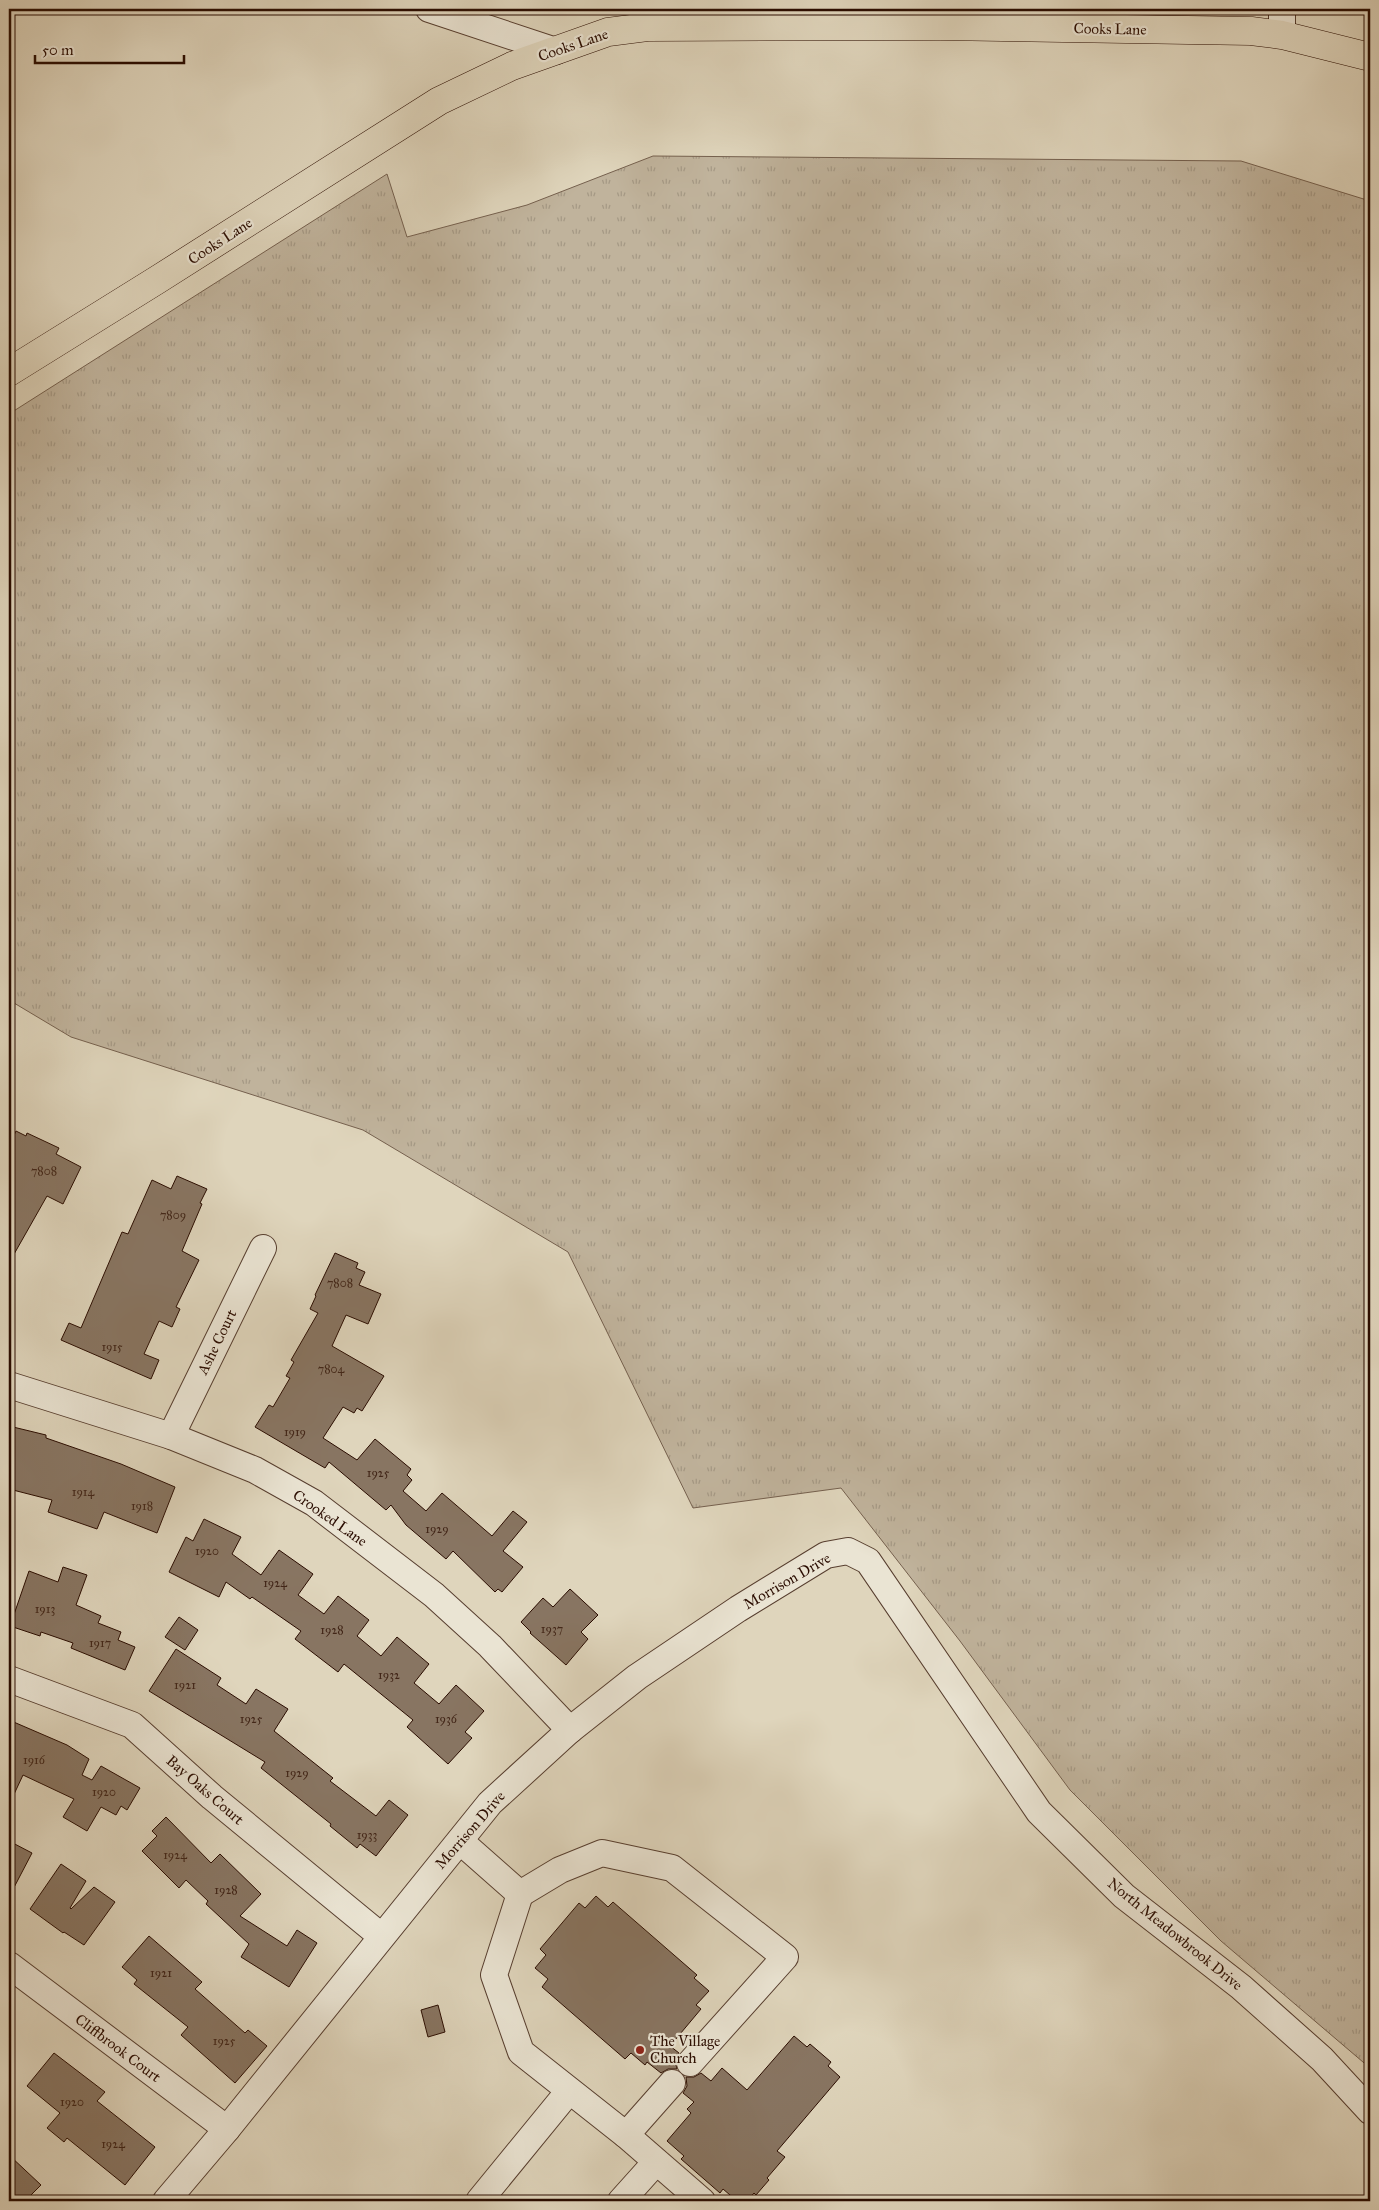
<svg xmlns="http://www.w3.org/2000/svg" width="1379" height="2210" font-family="'IM FELL Great Primer',serif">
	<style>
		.grass { fill: url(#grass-tufts); stroke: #75604e }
		.building { fill: #887562; stroke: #2a0c00 }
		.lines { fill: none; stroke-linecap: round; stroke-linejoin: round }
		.minor-casing { stroke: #573e2f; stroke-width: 28 }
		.major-casing { stroke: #2a0c00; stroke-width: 29 }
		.minor { stroke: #eae4d3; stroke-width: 26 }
		.major { stroke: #dfd5bc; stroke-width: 28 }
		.poi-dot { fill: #8f2418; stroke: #eae4d3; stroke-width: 2 }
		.labels { text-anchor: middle; stroke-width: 4.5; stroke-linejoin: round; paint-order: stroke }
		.number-label { font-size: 12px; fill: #422618 }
		.street-label { font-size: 15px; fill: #2a0c00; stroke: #eae4d3 }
		.poi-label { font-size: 15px; fill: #2a0c00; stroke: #eae4d3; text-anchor: start }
	</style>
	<defs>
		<pattern id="grass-tufts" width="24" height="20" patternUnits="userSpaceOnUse" patternTransform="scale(1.25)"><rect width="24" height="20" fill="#c0b39c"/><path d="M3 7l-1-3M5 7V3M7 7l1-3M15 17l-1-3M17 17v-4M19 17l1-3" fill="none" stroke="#a59985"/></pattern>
	</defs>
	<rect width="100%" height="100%" fill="#dfd5bc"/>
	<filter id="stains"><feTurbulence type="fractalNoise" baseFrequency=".004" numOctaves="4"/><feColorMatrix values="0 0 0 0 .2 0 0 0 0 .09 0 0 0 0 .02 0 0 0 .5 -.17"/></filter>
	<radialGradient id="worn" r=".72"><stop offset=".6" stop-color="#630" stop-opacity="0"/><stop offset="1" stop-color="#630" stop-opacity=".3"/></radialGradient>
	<path class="grass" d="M653 156 1241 161 1370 201V2068L1221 1941 1070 1790 960 1641 841 1488 693 1508 568 1252 363 1130 71 1037 9 1000V414L387 174 407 237 527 205Z"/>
	<g class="building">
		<path d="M16 1131 26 1136 27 1133 59 1148 56 1154 81 1167 63 1204 47 1196 9 1263V1146Z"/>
		<path d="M177 1176 207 1189 200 1203 202 1204 182 1251 199 1260 176 1307 180 1309 172 1327 159 1321 144 1354 159 1360 151 1379 61 1340 69 1323 81 1328 122 1232 128 1234 152 1180 171 1189Z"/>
		<path d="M335 1253 358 1263 356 1268 365 1272 359 1285 381 1294 368 1324 346 1315 332 1346 384 1376 362 1411 357 1408 354 1413 343 1407 323 1438 357 1460 375 1439 411 1469 407 1475 412 1480 403 1491 426 1511 442 1493 492 1536 513 1511 527 1522 503 1551 523 1567 502 1592 498 1589 495 1592 453 1551 446 1559 406 1525 391 1505 386 1510 329 1462 325 1468 255 1427 269 1405 273 1407 290 1378 286 1376 294 1362 291 1360 318 1313 310 1309 316 1296 315 1295Z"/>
		<path d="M9 1426 46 1435V1438L121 1464 175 1487 157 1533 104 1512 97 1529 48 1512 52 1500 9 1489Z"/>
		<path d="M204 1519 241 1537 232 1554 261 1575 279 1550 313 1574 298 1595 324 1614 338 1596 369 1620 357 1636 381 1656 397 1637 429 1664 414 1683 439 1704 456 1685 484 1711 465 1732 472 1738 448 1764 407 1727 413 1720 344 1664 338 1672 295 1639 301 1631 252 1597 250 1599 226 1582 219 1597 169 1572 186 1537 193 1541Z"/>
		<path d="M63 1567 87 1575 76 1605 101 1616 98 1623 121 1632 118 1640 135 1647 125 1670 71 1648 73 1643 41 1632 40 1636 10 1626 29 1571 58 1582Z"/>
		<path d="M570 1589 598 1615 581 1632 588 1639 566 1665 530 1633 531 1632 521 1622 543 1598 553 1607Z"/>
		<path d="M179 1617 198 1630 185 1650 165 1637Z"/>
		<path d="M176 1649 221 1678 217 1685 246 1704 256 1689 288 1709 274 1731 333 1778 330 1781 376 1816 389 1800 408 1815 376 1856 360 1844 357 1848 330 1826 331 1824 261 1768 265 1762 149 1691Z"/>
		<path d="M9 1720 67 1745 89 1759 82 1775 92 1780 101 1766 140 1788 127 1810 121 1806 116 1815 101 1807 87 1831 63 1817 74 1799 23 1775 9 1805Z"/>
		<path d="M166 1817 211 1863 220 1854 261 1894 240 1916 287 1946 297 1930 317 1943 289 1987 241 1957 249 1944 206 1904 208 1901 186 1880 179 1888 142 1851 157 1836 152 1831Z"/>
		<path d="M9 1841 32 1853 9 1897Z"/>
		<path d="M61 1864 86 1881 70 1908 71 1909 94 1887 115 1902 84 1945 64 1932 63 1933 30 1909Z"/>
		<path d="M596 1896 608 1907 613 1902 697 1975 694 1978 709 1991 696 2005 701 2009 670 2046 679 2053 675 2060 677 2069H668L661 2073 647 2062 645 2065 631 2053 625 2059 542 1987 548 1979 535 1968 546 1955 540 1949 579 1903 585 1908Z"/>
		<path d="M149 1936 202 1982 195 1989 245 2033 248 2030 267 2046 235 2083 181 2035 188 2027 134 1984 137 1980 122 1967Z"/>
		<path d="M438 2005 445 2032 428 2037 421 2010Z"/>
		<path d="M794 2036 807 2047 810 2044 831 2062 828 2066 840 2077 777 2151 785 2157 767 2178 769 2180 756 2195 754 2193 747 2201H737L723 2189 720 2193 681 2159 684 2156 667 2141 691 2113 687 2109 694 2102 683 2093 687 2086 686 2077H694L701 2073 711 2081 722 2068 747 2090Z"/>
		<path d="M54 2053 105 2092 97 2101 155 2147 125 2185 67 2138 64 2142 47 2128 60 2113 27 2086Z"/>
		<path d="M9 2155 41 2185 25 2201H9Z"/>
	</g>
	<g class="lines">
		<defs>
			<g id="minor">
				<path d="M429 9 556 51"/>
				<path d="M1282 35V9"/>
				<path d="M9 1385 171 1436 255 1470 314 1503 434 1595 490 1646 570 1730"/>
				<path d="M171 1436 263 1248"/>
				<path d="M9 1679 132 1725 212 1797 381 1936"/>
				<path d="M460 1841 520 1894 494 1975 521 2052 626 2135 672 2083"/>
				<path d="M520 1894 560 1870 602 1853 672 1868 785 1957 690 2063"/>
				<path d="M9 1965 227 2129"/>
				<path d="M626 2135 702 2201"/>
				<path d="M166 2201 227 2129 490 1803 570 1730 637 1677 738 1609 826 1555 848 1551 868 1561 1039 1812 1124 1896 1241 1987 1322 2059 1370 2111"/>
				<path d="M479 2201 569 2091"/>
				<path d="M621 2201 656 2162"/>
			</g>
			<path id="major" d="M9 372 157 280 439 101 512 66 608 32 647 27 940 26 1251 31 1282 35 1370 57"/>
		</defs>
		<use href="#minor" class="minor-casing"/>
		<use href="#major" class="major-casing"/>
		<use href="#minor" class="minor"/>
		<use href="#major" class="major"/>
	</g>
	<circle class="poi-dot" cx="640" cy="2050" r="5"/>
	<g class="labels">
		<g class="number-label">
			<text x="44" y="1175">7808</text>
			<text x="173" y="1219">7809</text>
			<text x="340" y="1287">7808</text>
			<text x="112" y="1351">1915</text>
			<text x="331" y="1373">7804</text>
			<text x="295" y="1436">1919</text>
			<text x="378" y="1477">1925</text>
			<text x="83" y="1496">1914</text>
			<text x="142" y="1510">1918</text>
			<text x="437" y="1533">1929</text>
			<text x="207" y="1555">1920</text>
			<text x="275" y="1587">1924</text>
			<text x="45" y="1613">1913</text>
			<text x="552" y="1633">1937</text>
			<text x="332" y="1634">1928</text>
			<text x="100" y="1647">1917</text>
			<text x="389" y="1679">1932</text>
			<text x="185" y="1689">1921</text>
			<text x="251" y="1723">1925</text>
			<text x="446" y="1723">1936</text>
			<text x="34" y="1764">1916</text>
			<text x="297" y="1777">1929</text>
			<text x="104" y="1796">1920</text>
			<text x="367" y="1839">1933</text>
			<text x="175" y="1859">1924</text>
			<text x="226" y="1894">1928</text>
			<text x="161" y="1977">1921</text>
			<text x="224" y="2045">1925</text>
			<text x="72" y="2106">1920</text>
			<text x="113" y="2148">1924</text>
		</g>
		<g class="street-label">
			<text transform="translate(1110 29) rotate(1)" y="5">Cooks Lane</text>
			<text transform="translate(573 45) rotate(-19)" y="5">Cooks Lane</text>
			<text transform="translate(220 241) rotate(-33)" y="5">Cooks Lane</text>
			<text transform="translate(217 1342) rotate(-64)" y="5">Ashe Court</text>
			<text transform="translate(330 1518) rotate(35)" y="5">Crooked Lane</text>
			<text transform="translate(787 1581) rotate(-30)" y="5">Morrison Drive</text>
			<text transform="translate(205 1790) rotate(41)" y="5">Bay Oaks Court</text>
			<text transform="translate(470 1830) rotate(-49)" y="5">Morrison Drive</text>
			<text transform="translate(1175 1934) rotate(39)" y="5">North Meadowbrook Drive</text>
			<text transform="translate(118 2048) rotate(37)" y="5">Cliffbrook Court</text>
		</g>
		<g class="poi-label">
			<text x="650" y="2046">The Village<tspan x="650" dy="17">Church</tspan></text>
		</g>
	</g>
	<rect width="1379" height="2210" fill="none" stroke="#dfd5bc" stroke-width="30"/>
	<rect x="10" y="10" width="1359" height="2190" fill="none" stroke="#2a0c00" stroke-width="2.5"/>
	<rect x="15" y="15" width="1349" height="2180" fill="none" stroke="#2a0c00"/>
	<path d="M35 55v8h149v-8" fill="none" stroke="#2a0c00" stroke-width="2.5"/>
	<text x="42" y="55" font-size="15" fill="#2a0c00" stroke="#eae4d3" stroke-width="4" paint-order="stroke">50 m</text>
	<rect width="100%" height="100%" filter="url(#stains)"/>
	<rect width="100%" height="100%" fill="url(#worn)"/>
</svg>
